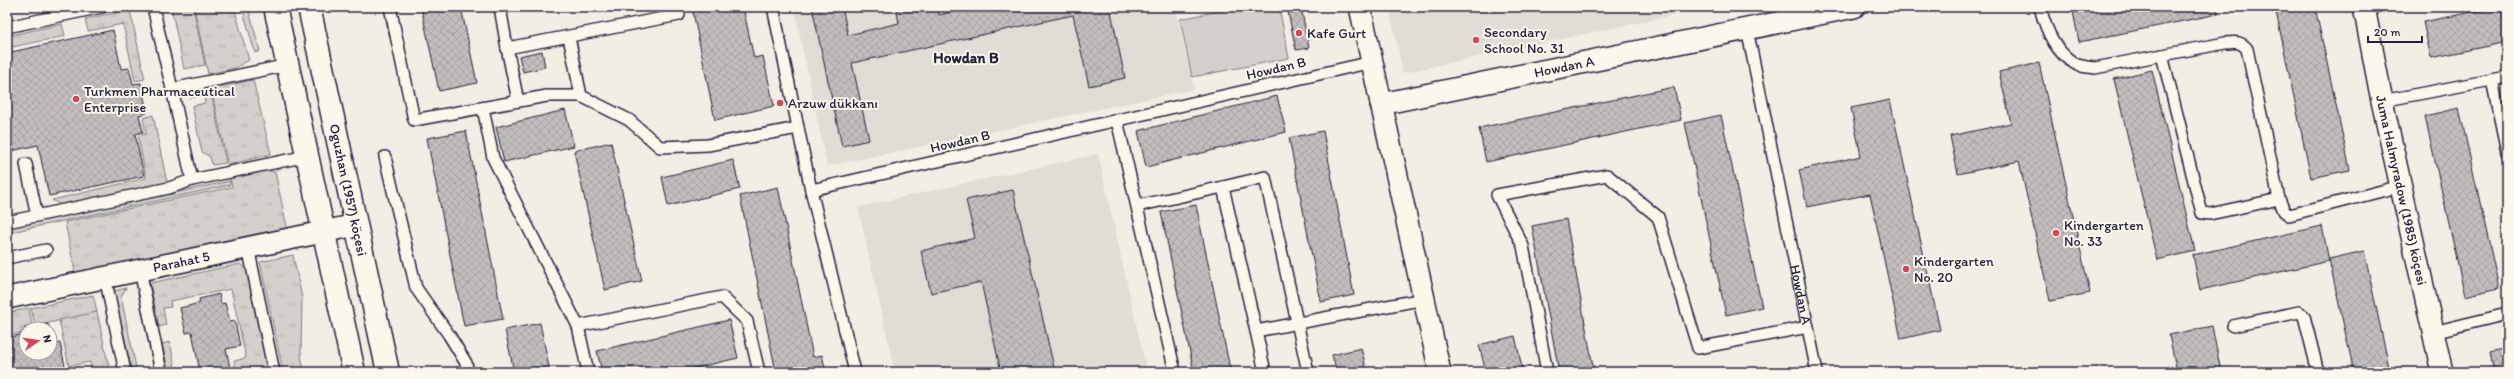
<svg xmlns="http://www.w3.org/2000/svg" width="2514" height="379" font-family="Itim,sans-serif">
	<style>
		.built { fill: #e0dcd6 }
		.grass { fill: url(#grass-tufts); stroke: #7b7a84 }
		.forest { fill: url(#forest-crowns); stroke: #7b7a84 }
		.pitch { fill: #d4d1cc; stroke: #7b7a84 }
		.building { fill: url(#building-cross-hatch); stroke: #22223b }
		.lines { fill: none; stroke-linecap: round; stroke-linejoin: round }
		.service-casing { stroke: #22223b; stroke-width: 14 }
		.minor-casing { stroke: #22223b; stroke-width: 24 }
		.secondary-casing { stroke: #22223b; stroke-width: 25 }
		.service { stroke: #fbf7ec; stroke-width: 11 }
		.minor { stroke: #fbf7ec; stroke-width: 21 }
		.secondary { stroke: #fbf7ec; stroke-width: 22 }
		.poi-dot { fill: #d1495b; stroke: #fbf7ec; stroke-width: 1.5 }
		.labels { text-anchor: middle; stroke-width: 4; stroke-linejoin: round; paint-order: stroke }
		.poi-label { font-size: 14px; fill: #22223b; stroke: #fbf7ec; text-anchor: start }
		.street-label { font-size: 14px; fill: #22223b; stroke: #fbf7ec }
		.neighbourhood-label { font-size: 15px; font-weight: bold; fill: #22223b; stroke: #fbf7ec }
	</style>
	<defs>
		<pattern id="grass-tufts" width="24" height="20" patternUnits="userSpaceOnUse"><rect width="24" height="20" fill="#d4d1cc"/><path d="M3 7l-1-3M5 7V3M7 7l1-3M15 17l-1-3M17 17v-4M19 17l1-3" fill="none" stroke="#b6b3b0"/></pattern>
		<pattern id="forest-crowns" width="20" height="18" patternUnits="userSpaceOnUse"><rect width="20" height="18" fill="#d4d1cc"/><path d="M2 6a3 3 0 1 1 6 0M12 15a3 3 0 1 1 6 0" fill="none" stroke="#b6b3b0"/></pattern>
		<pattern id="building-cross-hatch" width="8" height="8" patternUnits="userSpaceOnUse"><rect width="8" height="8" fill="#c2bebe"/><path d="M0 0l8 8M0 8l8-8" fill="none" stroke="#a6a3a4"/></pattern>
	</defs>
	<rect width="100%" height="100%" fill="#f2eee5"/>
	<filter id="ink" filterUnits="userSpaceOnUse"><feTurbulence type="fractalNoise" baseFrequency=".025" numOctaves="2"/><feDisplacementMap in="SourceGraphic" scale="8" xChannelSelector="R" yChannelSelector="G"/><feConvolveMatrix kernelMatrix="1 2 1 2 8 2 1 2 1" color-interpolation-filters="sRGB"/></filter>
	<g filter="url(#ink)">
		<g class="built">
			<path d="M794 7H1175L1194 89 827 166Z"/>
			<path d="M1389 7H1711L1403 73Z"/>
			<path d="M1098 154 1147 372H895L858 207Z"/>
		</g>
		<g class="grass">
			<path d="M171 7H193L205 65 184 69Z"/>
			<path d="M194 7H234L249 60 235 68 208 74Z"/>
			<path d="M242 7H248L260 51 255 53Z"/>
			<path d="M130 10 145 79 135 81 123 24 88 31 85 19Z"/>
			<path d="M62 24 65 36 7 48V36Z"/>
			<path d="M253 80 271 154 228 165 211 89Z"/>
			<path d="M210 89 226 163 212 165 210 157 202 152 192 106 205 103 204 95 190 98 194 93Z"/>
			<path d="M153 115 167 183 61 205 52 200 146 178 138 136 146 134 143 118Z"/>
			<path d="M266 170 275 172 287 227 283 230 25 286V283L75 272 65 222 232 187 230 178Z"/>
			<path d="M230 181V185L7 233V228Z"/>
			<path d="M293 255 302 298 301 355 304 372H283L260 262Z"/>
			<path d="M240 264 246 269 268 372H236L234 361 246 358 231 289 170 301 171 307 163 308 166 325 159 327 150 283Z"/>
			<path d="M126 288 121 297 137 372H132L114 291Z"/>
			<path d="M93 295 97 312 35 326 31 308Z"/>
			<path d="M29 308 32 326 21 328 22 333 7 336V313Z"/>
			<path d="M170 342 176 372H169L162 344Z"/>
		</g>
		<path class="forest" d="M97 312 110 372H92L90 362 69 366 59 320Z"/>
		<path class="pitch" d="M1239 7H1279L1289 58 1192 77 1180 19Z"/>
		<g class="building">
			<path d="M421 7H461L477 83 439 91Z"/>
			<path d="M692 7H743L754 58 763 56 774 106 715 120Z"/>
			<path d="M812 7H842L848 35 899 23 896 7H937L939 15 975 7H1110L1125 78 1089 86 1073 15 852 63 869 140 842 146Z"/>
			<path d="M1287 7H1301L1309 48 1296 50Z"/>
			<path d="M2072 7H2217L2218 14 2079 42Z"/>
			<path d="M2275 7H2315L2350 170 2311 178Z"/>
			<path d="M2497 7H2507V42L2431 58 2423 22Z"/>
			<path d="M113 30 121 69 129 68 133 84 141 83 147 113 139 115 143 132 135 134 144 176 49 196 38 145 7 152V53Z"/>
			<path d="M542 51 545 67 523 72 519 56Z"/>
			<path d="M2039 63 2090 293 2050 301 2019 161 1958 174 1950 136 2011 123 1999 72Z"/>
			<path d="M2152 70 2195 251 2157 260 2114 79Z"/>
			<path d="M1674 87 1681 120 1486 162 1479 128Z"/>
			<path d="M1277 96 1286 132 1146 167 1138 131Z"/>
			<path d="M1890 100 1940 330 1901 339 1870 194 1807 207 1799 170 1861 156 1851 108Z"/>
			<path d="M2459 108 2499 288 2465 296 2425 116Z"/>
			<path d="M565 110 574 146 504 162 496 127Z"/>
			<path d="M1721 115 1762 307 1726 315 1685 123Z"/>
			<path d="M466 131 503 319 464 326 427 138Z"/>
			<path d="M1323 131 1354 295 1321 302 1289 138Z"/>
			<path d="M611 142 642 281 605 290 574 151Z"/>
			<path d="M733 160 740 189 668 206 662 177Z"/>
			<path d="M778 187 813 357 822 355 826 372H776L740 196Z"/>
			<path d="M1013 190 1055 372H1001L981 282 931 293 921 251 975 238 966 200Z"/>
			<path d="M1196 205 1230 369 1215 372H1194L1161 212Z"/>
			<path d="M1566 219 1594 372H1559L1532 226Z"/>
			<path d="M2322 226 2329 261 2200 290 2193 255Z"/>
			<path d="M2364 251 2390 372H2354L2329 259Z"/>
			<path d="M219 294 221 304 225 303 230 322 235 321 240 346 226 349 231 372H200L192 332 186 333 180 308 200 303 199 299Z"/>
			<path d="M729 320 738 358 678 372H602L597 351Z"/>
			<path d="M540 323 550 372H514L505 330Z"/>
			<path d="M48 324 50 329H26V353H50V331L53 344 60 343 65 366 37 372H7V338L25 334 24 329Z"/>
			<path d="M2212 326 2221 372H2177L2169 335Z"/>
			<path d="M1515 336 1523 372H1486L1479 345Z"/>
			<path d="M1361 348 1367 372H1337L1332 355Z"/>
			<path d="M2507 349V372H2494L2490 353Z"/>
		</g>
		<g class="lines">
			<defs>
				<g id="service">
					<path d="M153 7 172 89"/>
					<path d="M390 7 414 120 547 96H581L629 120 660 147 708 145 798 128"/>
					<path d="M500 7 507 48 679 15 677 7"/>
					<path d="M773 7 811 190 855 372"/>
					<path d="M2040 7C2045 27 2055 52 2074 63 2079 67 2089 67 2095 68L2225 43C2234 42 2241 41 2247 49L2279 199 2284 211 2289 215 2401 186"/>
					<path d="M7 27 102 7"/>
					<path id="s1" d="M1747 29 1817 372"/>
					<path d="M569 37 581 96"/>
					<path d="M507 48 518 101"/>
					<path d="M2162 55 2202 213 2210 214 2279 199"/>
					<path d="M288 65 172 89 192 180 307 156"/>
					<path d="M2492 80 2507 152"/>
					<path d="M2382 101 2507 77"/>
					<path d="M483 108 493 158 578 326 722 297 747 321 759 372"/>
					<path d="M1117 120 1175 372"/>
					<path d="M385 157 416 288 449 335 466 363 468 372"/>
					<path d="M26 164 37 216"/>
					<path d="M811 190 1372 62"/>
					<path d="M1137 206 1223 187"/>
					<path d="M7 222 169 188 192 180"/>
					<path d="M248 247 274 372"/>
					<path d="M7 258 46 250"/>
					<path d="M140 270 161 372"/>
					<path d="M105 277 125 372"/>
					<path d="M578 326 588 372"/>
					<path d="M2233 326 2299 312 2304 316 2318 372"/>
					<path d="M1256 331 1223 187 1265 177 1308 372"/>
					<path d="M2433 332 2507 314"/>
					<path d="M1265 372 1256 331 1424 299"/>
					<path d="M1547 372 1523 246 1497 195 1607 175 1658 217 1698 348 1808 327"/>
				</g>
				<g id="minor">
					<path d="M1360 7 1440 372"/>
					<path id="s2" d="M2364 7 2382 101 2442 372"/>
					<path id="s3" d="M1381 104 1854 7"/>
					<path id="s4" d="M7 298 356 225"/>
				</g>
				<g id="secondary">
					<path d="M275 7 354 372"/>
					<path id="s5" d="M309 7 388 372"/>
				</g>
			</defs>
			<use href="#service" class="service-casing"/>
			<use href="#minor" class="minor-casing"/>
			<use href="#secondary" class="secondary-casing"/>
			<use href="#service" class="service"/>
			<use href="#minor" class="minor"/>
			<use href="#secondary" class="secondary"/>
		</g>
	</g>
	<g class="poi-dot">
		<circle cx="1299" cy="33" r="4"/>
		<circle cx="1476" cy="40" r="4"/>
		<circle cx="76" cy="99" r="4"/>
		<circle cx="780" cy="103" r="4"/>
		<circle cx="2056" cy="233" r="4"/>
		<circle cx="1906" cy="269" r="4"/>
	</g>
	<g class="labels">
		<g class="poi-label">
			<text x="1484" y="37">Secondary<tspan x="1484" dy="16">School No. 31</tspan></text>
			<text x="1307" y="38">Kafe Gurt</text>
			<text x="84" y="96">Turkmen Pharmaceutical<tspan x="84" dy="16">Enterprise</tspan></text>
			<text x="788" y="108">Arzuw dükkanı</text>
			<text x="2064" y="230">Kindergarten<tspan x="2064" dy="16">No. 33</tspan></text>
			<text x="1914" y="266">Kindergarten<tspan x="1914" dy="16">No. 20</tspan></text>
		</g>
		<g class="street-label">
			<text dy="5" stroke="none"><textPath href="#s3" startOffset="187">Howdan A</textPath></text>
			<text transform="translate(1276 68) rotate(-13)" y="5">Howdan B</text>
			<text transform="translate(960 141) rotate(-13)" y="5">Howdan B</text>
			<text dy="5" stroke="none"><textPath href="#s5" startOffset="187">Oguzhan (1957) köçesi</textPath></text>
			<text dy="5" stroke="none"><textPath href="#s2" startOffset="187">Juma Halmyradow (1985) köçesi</textPath></text>
			<text dy="5" stroke="none"><textPath href="#s4" startOffset="178">Parahat 5</textPath></text>
			<text dy="5" stroke="none"><textPath href="#s1" startOffset="271">Howdan A</textPath></text>
		</g>
		<g class="neighbourhood-label">
			<text x="966" y="63">Howdan B</text>
		</g>
	</g>
	<rect width="2514" height="379" fill="none" stroke="#fbf7ec" stroke-width="24"/>
	<rect x="12" y="12" width="2490" height="355" fill="none" stroke="#22223b" stroke-width="1.5" filter="url(#ink)"/>
	<g transform="translate(38 341) rotate(77)"><circle r="19" fill="#fbf7ec" stroke="#a4a2a5"/>
	<path d="M0-3L7 15L0 10L-7 15Z" fill="#d1495b"/>
	<text y="-6" font-size="11" font-weight="bold" text-anchor="middle" fill="#22223b">N</text>
	</g>
	<path d="M2368 36v6h54v-6" fill="none" stroke="#22223b" stroke-width="2"/>
	<text x="2374" y="36" font-size="12" fill="#22223b" stroke="#fbf7ec" stroke-width="3" paint-order="stroke">20 m</text>
</svg>
